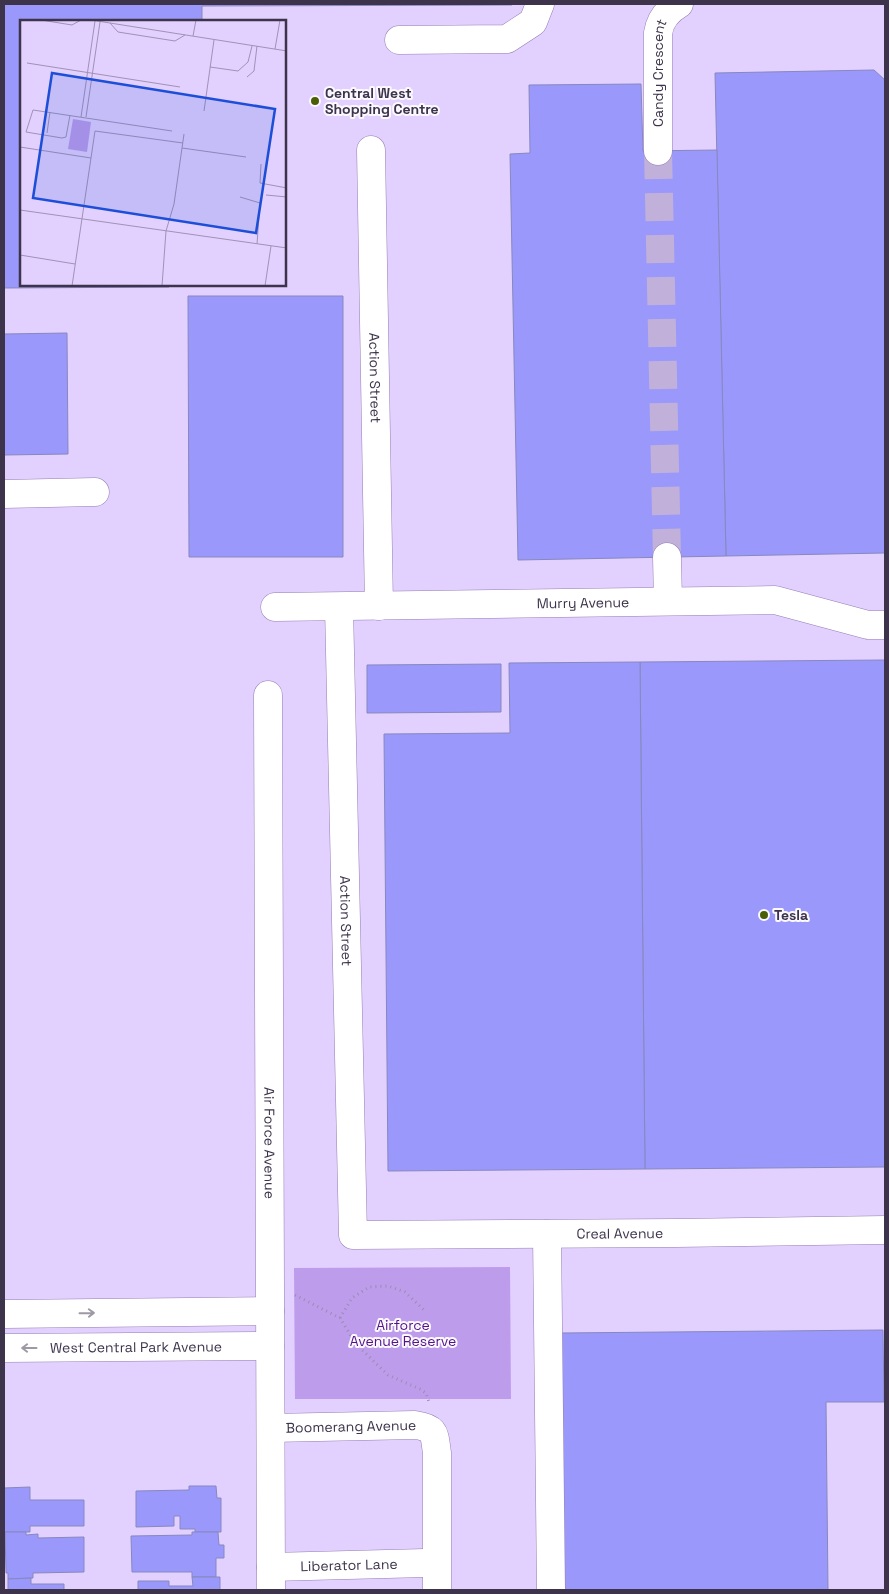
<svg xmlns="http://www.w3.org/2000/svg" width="889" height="1594" font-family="'Space Grotesk',sans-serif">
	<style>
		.green { fill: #be9cec }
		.building { fill: #9a98fb; stroke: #8788bf }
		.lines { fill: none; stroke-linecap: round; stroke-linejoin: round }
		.minor-tunnel { stroke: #c1b1da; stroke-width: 28; stroke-dasharray: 28 14; stroke-linecap: butt }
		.minor-casing { stroke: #947eb3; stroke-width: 29 }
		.path { stroke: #9a8cb0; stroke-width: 3; stroke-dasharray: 1 4; stroke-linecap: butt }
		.minor { stroke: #fff; stroke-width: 28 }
		.oneway { stroke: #9e9aa5 }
		.poi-dot { fill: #4a5e05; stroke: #fbf9ff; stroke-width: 2 }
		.labels { text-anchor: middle; stroke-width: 4; stroke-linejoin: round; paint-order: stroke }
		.street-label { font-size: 14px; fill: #3d344b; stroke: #fbf9ff }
		.poi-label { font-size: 14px; font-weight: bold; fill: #3d344b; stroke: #fbf9ff; text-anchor: start }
		.park-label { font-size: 14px; fill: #531487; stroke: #fbf9ff }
		.inset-road { fill: none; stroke: #a092b6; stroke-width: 1 }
		.view { fill: #1d4ed8; fill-opacity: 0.15; stroke: #1d4ed8; stroke-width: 2.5 }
		.inset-edge { fill: none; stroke: #3d344b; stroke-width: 2.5 }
	</style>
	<rect width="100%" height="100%" fill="#e2d0fe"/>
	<path class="green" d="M510 1267 511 1399H295L294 1268Z"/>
	<g class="building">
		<path d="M4 4H512V5L202 6V21H21V285H169V287L4 288Z"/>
		<path d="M874 70 885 80V553L726 556 715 73Z"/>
		<path d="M641 84 643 151 717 150 726 556 518 560 510 154 530 153 529 85Z"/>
		<path d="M188 296H343V557H189Z"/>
		<path d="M67 333 68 454 4 455V334Z"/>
		<path d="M885 660V1167L645 1169 640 662Z"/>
		<path d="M640 662 645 1169 388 1171 384 734 510 733 509 663Z"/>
		<path d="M501 664V712L367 713V665Z"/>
		<path d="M883 1330 884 1402H826L828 1590H563L561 1333Z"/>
		<path d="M189 1486H216L217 1498H221V1532H195V1529H180V1516H174V1526L136 1527V1491L189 1490Z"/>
		<path d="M30 1487V1500H84V1526H30V1532H4V1488Z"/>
		<path d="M5 1532H26V1535L38 1534V1538L84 1537V1572L33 1573V1578L8 1579V1573H6Z"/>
		<path d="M192 1532H218L219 1545H224V1558H216V1577H192V1572H132L131 1536 192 1535Z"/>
		<path d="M192 1577H220V1590H138V1581H169V1586H193Z"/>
		<path d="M31 1578V1584H64V1590H8V1579Z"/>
	</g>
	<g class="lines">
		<path class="minor-tunnel" d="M658 151 667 557"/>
		<defs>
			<g id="minor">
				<path d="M399 40 507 39 533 22 540 4"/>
				<path id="s1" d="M371 150 379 606"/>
				<path id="s2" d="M658 151V33C660 20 667 11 679 4"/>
				<path d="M4 494 95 492"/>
				<path d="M667 557 668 601"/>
				<path id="s3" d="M275 607 775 600 868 625H885"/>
				<path id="s4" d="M339 607 353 1235 676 1233 885 1230"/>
				<path id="s5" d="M268 695 271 1590"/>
				<path d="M547 1234 551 1590"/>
				<path d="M4 1314 270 1311"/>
				<path id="s6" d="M4 1348 270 1346"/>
				<path id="s7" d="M271 1428 415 1425C436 1428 434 1433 437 1453V1590"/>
				<path id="s8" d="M271 1567 425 1563"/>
			</g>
		</defs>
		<use href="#minor" class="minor-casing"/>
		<g class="path">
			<path d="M295 1295 340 1318 356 1344 388 1375 420 1389 426 1393 429 1402"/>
			<path d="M340 1318 352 1298 369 1287 388 1286 405 1292 424 1310"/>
		</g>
		<use href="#minor" class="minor"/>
	</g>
	<defs><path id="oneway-shaft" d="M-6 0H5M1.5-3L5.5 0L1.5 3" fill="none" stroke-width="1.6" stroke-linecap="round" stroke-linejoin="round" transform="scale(1.25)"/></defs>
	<g class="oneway">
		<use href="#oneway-shaft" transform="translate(87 1313) rotate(-1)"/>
		<use href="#oneway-shaft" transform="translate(29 1348) rotate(180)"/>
	</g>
	<g class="poi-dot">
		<circle cx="315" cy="101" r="5"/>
		<circle cx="764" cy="915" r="5"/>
	</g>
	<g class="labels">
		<g class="street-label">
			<text dy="5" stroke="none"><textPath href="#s2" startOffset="78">Candy Crescent</textPath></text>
			<text dy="5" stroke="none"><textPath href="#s1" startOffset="228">Action Street</textPath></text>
			<text dy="5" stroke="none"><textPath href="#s3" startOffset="308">Murry Avenue</textPath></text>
			<text dy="5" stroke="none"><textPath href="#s4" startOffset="314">Action Street</textPath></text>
			<text dy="5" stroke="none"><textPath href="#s5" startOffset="448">Air Force Avenue</textPath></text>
			<text dy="5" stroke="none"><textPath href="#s4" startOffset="895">Creal Avenue</textPath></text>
			<text dy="5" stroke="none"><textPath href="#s6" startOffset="132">West Central Park Avenue</textPath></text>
			<text dy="5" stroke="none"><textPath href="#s7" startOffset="80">Boomerang Avenue</textPath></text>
			<text dy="5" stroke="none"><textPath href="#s8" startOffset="78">Liberator Lane</textPath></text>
		</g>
		<g class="poi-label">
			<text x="325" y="98">Central West<tspan x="325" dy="16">Shopping Centre</tspan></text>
			<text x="774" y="920">Tesla</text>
		</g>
		<g class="park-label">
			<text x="403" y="1330">Airforce<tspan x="403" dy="16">Avenue Reserve</tspan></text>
		</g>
	</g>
	<g transform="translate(20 20)">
		<rect width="266" height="266" fill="#e2d0fe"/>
		<path d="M53 99 71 102 67 132 48 129Z" fill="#be9cec"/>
		<path class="inset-road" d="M21 0 52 5 61 0M71 0 267 31M90 3 98 12 155 21 165 15M173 16 176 0M255 29 260 0M7 43 160 67M190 47 218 51 228 42 232 26M227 57 234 51 237 26M13 90 152 111M13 90 6 112 42 118 46 117 50 95M184 91 194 20M61 97 75 1M66 97 80 2M27 113 30 92M0 127 71 138M162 128 226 137M241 144 240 163 267 168M246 175 267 177M220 177 240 183 237 224M0 190 267 228M0 235 55 244M52 266 75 111 163 123M142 266 146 211 154 184 164 114M245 266 251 226"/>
		<path class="view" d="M32 53 255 89 236 213 13 178Z"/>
		<rect width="266" height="266" class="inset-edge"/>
	</g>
	<rect width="889" height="1594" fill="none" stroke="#3d344b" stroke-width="10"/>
</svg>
